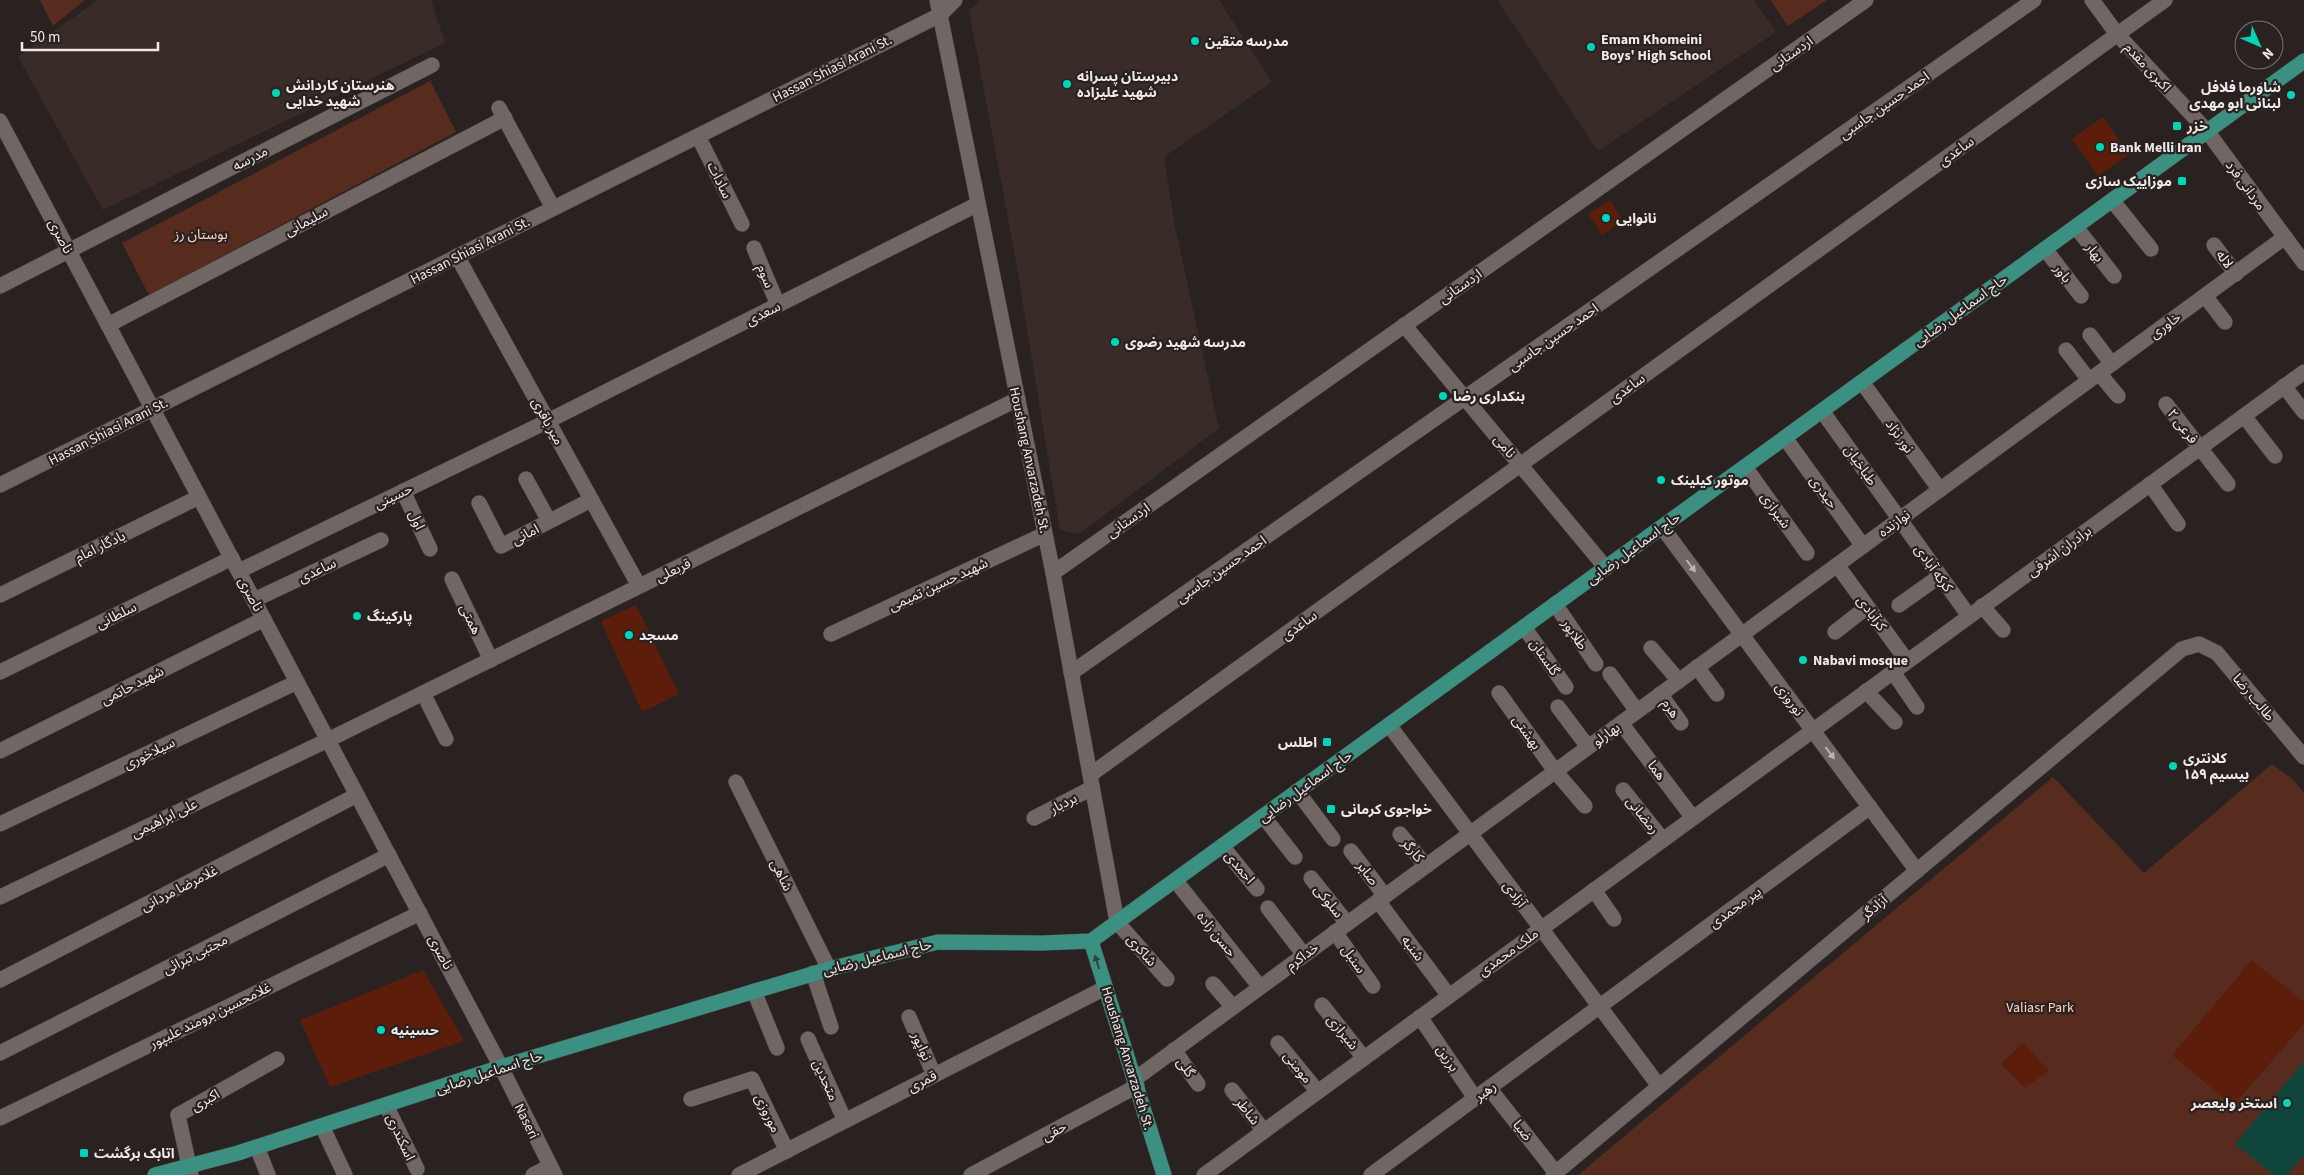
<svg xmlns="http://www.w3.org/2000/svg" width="2304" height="1175" font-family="'Source Sans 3','Noto Sans Arabic',sans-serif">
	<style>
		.built { fill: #392b27 }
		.green { fill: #572c1f }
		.water { fill: #0f453b }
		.building { fill: #5c1e0a }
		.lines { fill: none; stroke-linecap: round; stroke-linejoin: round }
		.minor-casing { stroke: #433d3b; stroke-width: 16 }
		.major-casing { stroke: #433d3b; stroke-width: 16 }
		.minor { stroke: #706765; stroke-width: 15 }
		.major { stroke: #3c9081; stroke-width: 15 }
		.oneway { fill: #bcb6b4 }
		.oneway2 { fill: #2f433d }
		.poi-dot { fill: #00d5b7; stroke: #2a2220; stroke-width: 2 }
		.labels { text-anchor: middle; stroke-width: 4.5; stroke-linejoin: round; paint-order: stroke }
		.poi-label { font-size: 14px; font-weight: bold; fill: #efeae9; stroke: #2a2220; text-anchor: start }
		.street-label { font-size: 14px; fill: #efeae9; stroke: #2a2220 }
		.park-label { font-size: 14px; fill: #fbd1c4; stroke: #2a2220 }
	</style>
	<rect width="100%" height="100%" fill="#2a2220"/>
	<g class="built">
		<path d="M98 0H431L445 43 103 210 18 57Z"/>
		<path d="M980 0H1219L1272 82 1164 157 1175 227 1219 428 1079 534 1060 530 1015 256 969 11Z"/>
		<path d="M1497 0H1754L1776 32 1598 151Z"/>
	</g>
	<g class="green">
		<path d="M40 0H85L53 26Z"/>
		<path d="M1770 0H1827L1788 26Z"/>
		<path d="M430 81 456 132 149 295 122 243Z"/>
		<path d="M2272 764 2292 779 2304 793V1175H1578L2053 777 2144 873Z"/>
	</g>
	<path class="water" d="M2304 1061V1155L2287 1175H2274L2235 1144Z"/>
	<g class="building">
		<path d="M2103 117 2129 154 2098 176 2072 139Z"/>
		<path d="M1610 200 1623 221 1602 235 1588 214Z"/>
		<path d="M636 605 679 694 642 712 601 621Z"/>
		<path d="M2252 960 2304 1002V1024L2233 1106 2172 1055Z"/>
		<path d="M423 970 464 1041 330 1087 300 1020Z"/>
		<path d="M2023 1043 2049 1071 2025 1088 2001 1064Z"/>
	</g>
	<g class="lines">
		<defs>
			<g id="minor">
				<path d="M937 0 1053 573 1117 922 1167 979"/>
				<path d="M2092 0 2117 34 2207 131 2304 263"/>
				<path d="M499 108 553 208"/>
				<path d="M0 121 501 1067 555 1175"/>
				<path d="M698 136 742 224"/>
				<path d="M2112 200 2151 249"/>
				<path d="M2076 227 2114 276"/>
				<path d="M2214 245 2236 274"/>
				<path d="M754 248 778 305"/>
				<path d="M2045 249 2081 296"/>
				<path d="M457 256 639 586"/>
				<path d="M0 286 432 65"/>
				<path d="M2205 296 2225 322"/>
				<path d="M108 325 505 118"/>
				<path d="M1404 325 1606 568"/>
				<path d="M2090 335 2112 364"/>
				<path d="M2066 350 2089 380"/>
				<path d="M2099 373 2118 396"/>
				<path d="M1862 382 1940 490"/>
				<path d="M2284 386 2304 412"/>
				<path d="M2166 404 2228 484"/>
				<path d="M1822 411 1969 616"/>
				<path d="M2244 416 2275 456"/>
				<path d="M1785 438 1863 546"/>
				<path d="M1745 467 1807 553"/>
				<path d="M526 479 549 521"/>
				<path d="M2150 484 2178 524"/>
				<path d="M0 485 940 15 955 0"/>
				<path d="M403 491 430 549"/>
				<path d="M479 503 501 546 591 500"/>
				<path d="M1662 527 1917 871"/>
				<path d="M1837 565 1907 661"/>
				<path d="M239 571 548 421 978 204"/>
				<path d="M1053 573 1866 0"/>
				<path d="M452 579 491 660"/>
				<path d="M0 595 199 497"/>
				<path d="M254 600 381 540"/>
				<path d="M1555 604 1596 664"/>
				<path d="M1899 605 1940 576"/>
				<path d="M1982 606 2003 630"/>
				<path d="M1524 627 1566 687"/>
				<path d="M1835 632 1867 607"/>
				<path d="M831 634 1045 534"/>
				<path d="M1651 648 1679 681"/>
				<path d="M1697 667 1717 694"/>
				<path d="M0 672 232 558"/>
				<path d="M1893 672 1917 707"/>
				<path d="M1071 673 2034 0"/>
				<path d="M1610 674 1637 711"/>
				<path d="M1866 691 1895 722"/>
				<path d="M423 693 446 739"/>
				<path d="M1499 693 1555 771 1585 806"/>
				<path d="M1660 694 1681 723"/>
				<path d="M1558 707 1588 747"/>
				<path d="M1621 723 1693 818"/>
				<path d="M1389 725 1659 1086"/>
				<path d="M0 751 264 619"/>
				<path d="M1090 775 2165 0"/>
				<path d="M736 782 829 969"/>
				<path d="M1623 790 1663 840"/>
				<path d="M1297 791 1333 839"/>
				<path d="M1263 816 1295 857"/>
				<path d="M1034 818 1092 788"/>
				<path d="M0 824 297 682"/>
				<path d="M1400 834 1426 866"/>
				<path d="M1222 846 1257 889"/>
				<path d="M1351 851 1385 896"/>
				<path d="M1311 878 1347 923"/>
				<path d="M1175 880 1260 987"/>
				<path d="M1594 890 1614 919"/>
				<path d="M0 897 328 740 1018 399"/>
				<path d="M1378 901 1449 996"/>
				<path d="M1268 908 1304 955"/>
				<path d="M1335 932 1373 986"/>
				<path d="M813 973 831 1027"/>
				<path d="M0 980 357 795"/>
				<path d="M1213 984 1233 1007"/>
				<path d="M754 991 777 1048"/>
				<path d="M1322 1005 1364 1058"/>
				<path d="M909 1017 934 1075"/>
				<path d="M1420 1017 1475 1098"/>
				<path d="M808 1039 845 1121"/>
				<path d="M1278 1043 1318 1092"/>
				<path d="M1174 1050 1198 1084"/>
				<path d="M0 1053 389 855"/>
				<path d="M1135 1079 2285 237"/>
				<path d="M1489 1088 1556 1173"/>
				<path d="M1232 1090 1264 1131"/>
				<path d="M691 1099 752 1079 787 1151"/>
				<path d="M386 1105 417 1169"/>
				<path d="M0 1118 420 913"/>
				<path d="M322 1126 345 1175"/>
				<path d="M257 1147 268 1175"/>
				<path d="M191 1175 178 1115 277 1059"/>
				<path d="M533 1175 550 1166"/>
				<path d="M739 1175 1105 988"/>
				<path d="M971 1175 1137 1086"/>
				<path d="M1204 1175 2304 372"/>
				<path d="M1371 1175 1870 807"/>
				<path d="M1553 1175 2182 649 2199 644 2217 653 2304 757"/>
			</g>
			<g id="major">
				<path d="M1091 941 1164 1175"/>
				<path d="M155 1175 238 1153 501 1067 829 969 938 942 1042 943 1091 941 2304 61"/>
			</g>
		</defs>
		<use href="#minor" class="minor-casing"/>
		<use href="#major" class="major-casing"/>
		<use href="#minor" class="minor"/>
		<use href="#major" class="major"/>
	</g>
	<defs><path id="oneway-solid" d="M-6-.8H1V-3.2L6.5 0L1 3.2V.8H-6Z" transform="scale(1.25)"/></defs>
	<g class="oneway">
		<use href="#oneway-solid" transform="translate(1691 566) rotate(53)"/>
		<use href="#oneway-solid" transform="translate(1830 753) rotate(53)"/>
	</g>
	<use class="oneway2" href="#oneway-solid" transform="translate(1097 962) rotate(-107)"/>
	<g class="poi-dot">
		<circle cx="1195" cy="41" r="5"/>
		<circle cx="1591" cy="47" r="5"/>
		<circle cx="1067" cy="84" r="5"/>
		<circle cx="276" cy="93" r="5"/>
		<circle cx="2291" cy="95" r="5"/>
		<rect x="2172" y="121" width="10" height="10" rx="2.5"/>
		<circle cx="2100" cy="147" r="5"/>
		<rect x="2177" y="176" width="10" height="10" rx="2.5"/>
		<circle cx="1606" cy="218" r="5"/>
		<circle cx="1115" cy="342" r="5"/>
		<circle cx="1443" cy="396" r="5"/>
		<circle cx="1661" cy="480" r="5"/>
		<circle cx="357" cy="616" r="5"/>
		<circle cx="629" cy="635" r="5"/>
		<circle cx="1803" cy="660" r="5"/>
		<rect x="1322" y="737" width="10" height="10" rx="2.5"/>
		<circle cx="2173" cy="766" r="5"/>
		<rect x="1326" y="804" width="10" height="10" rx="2.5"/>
		<circle cx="381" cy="1030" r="5"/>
		<circle cx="2287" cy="1103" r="5"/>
		<rect x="79" y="1148" width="10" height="10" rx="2.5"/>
	</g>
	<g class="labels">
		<g class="poi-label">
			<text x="1601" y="44">Emam Khomeini<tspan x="1601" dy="16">Boys' High School</tspan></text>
			<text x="1205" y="46">مدرسه متقین</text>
			<text x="1077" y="81">دبیرستان پسرانه<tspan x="1077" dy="16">شهید علیزاده</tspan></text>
			<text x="286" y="90">هنرستان کاردانش<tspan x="286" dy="16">شهید خدایی</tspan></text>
			<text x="2281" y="92" text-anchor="end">شاورما فلافل<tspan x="2281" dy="16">لبنانی ابو مهدی</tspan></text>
			<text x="2187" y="131">خزر</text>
			<text x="2110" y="152">Bank Melli Iran</text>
			<text x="2172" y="186" text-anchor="end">موزاییک سازی</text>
			<text x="1616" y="223">نانوایی</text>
			<text x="1125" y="347">مدرسه شهید رضوی</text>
			<text x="1453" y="401">بنکداری رضا</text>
			<text x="1671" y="485">موتور کیلینک</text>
			<text x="367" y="621">پارکینگ</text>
			<text x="639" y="640">مسجد</text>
			<text x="1813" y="665">Nabavi mosque</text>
			<text x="1317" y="747" text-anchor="end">اطلس</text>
			<text x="2183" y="763">کلانتری<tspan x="2183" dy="16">۱۵۹ بیسیم</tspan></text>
			<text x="1341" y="814">خواجوی کرمانی</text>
			<text x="391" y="1035">حسینیه</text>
			<text x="2277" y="1108" text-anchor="end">استخر ولیعصر</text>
			<text x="94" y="1158">اتابک برگشت</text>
		</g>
		<g class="street-label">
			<text transform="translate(1791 53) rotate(-35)" y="5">اردستانی</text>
			<text transform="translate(2148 67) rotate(47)" y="5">اکبری مقدم</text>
			<text transform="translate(832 68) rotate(-27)" y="5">Hassan Shiasi Arani St.</text>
			<text transform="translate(1884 105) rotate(-35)" y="5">احمد حسین جاسبی</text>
			<text transform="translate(1956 151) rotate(-36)" y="5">ساعدی</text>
			<text transform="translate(250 158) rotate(-27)" y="5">مدرسه</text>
			<text transform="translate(720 180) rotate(64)" y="5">سادات</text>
			<text transform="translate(2246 185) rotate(54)" y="5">مردانی فرد</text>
			<text transform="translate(306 221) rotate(-28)" y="5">سلیمانی</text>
			<text transform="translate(61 236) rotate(62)" y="5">ناصری</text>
			<text transform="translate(470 250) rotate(-27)" y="5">Hassan Shiasi Arani St.</text>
			<text transform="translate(2095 252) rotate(52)" y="5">بهار</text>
			<text transform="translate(2225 259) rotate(53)" y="5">لاله</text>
			<text transform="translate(2063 273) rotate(52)" y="5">باور</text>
			<text transform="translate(766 276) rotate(67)" y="5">سوم</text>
			<text transform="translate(1460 286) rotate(-35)" y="5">اردستانی</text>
			<text transform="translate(1960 310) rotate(-36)" y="5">حاج اسماعیل رضایی</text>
			<text transform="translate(763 313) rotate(-27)" y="5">سعدی</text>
			<text transform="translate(2165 325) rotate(-36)" y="5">خاوری</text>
			<text transform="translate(1553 337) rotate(-35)" y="5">احمد حسین جاسبی</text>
			<text transform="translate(1627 388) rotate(-36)" y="5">ساعدی</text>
			<text transform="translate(548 421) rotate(61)" y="5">میر باقری</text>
			<text transform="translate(2183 426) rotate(52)" y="5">فرعی ۲</text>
			<text transform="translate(108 431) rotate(-27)" y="5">Hassan Shiasi Arani St.</text>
			<text transform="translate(1900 436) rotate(54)" y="5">نور نژاد</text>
			<text transform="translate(1505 446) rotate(50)" y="5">نامی</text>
			<text transform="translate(1030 460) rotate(78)" y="5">Houshang Anvarzadeh St.</text>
			<text transform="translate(1861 465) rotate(55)" y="5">طباخیان</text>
			<text transform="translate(1824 492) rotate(54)" y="5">حیدری</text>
			<text transform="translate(393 496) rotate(-26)" y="5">حسینی</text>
			<text transform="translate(1776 510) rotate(54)" y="5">شیرازی</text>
			<text transform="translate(417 520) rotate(65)" y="5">اول</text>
			<text transform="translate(1128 520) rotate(-35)" y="5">اردستانی</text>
			<text transform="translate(1894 523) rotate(-36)" y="5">نوازنده</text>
			<text transform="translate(525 534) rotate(-28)" y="5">امانی</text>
			<text transform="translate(100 546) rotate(-26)" y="5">یادگار امام</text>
			<text transform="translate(1633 548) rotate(-36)" y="5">حاج اسماعیل رضایی</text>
			<text transform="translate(2059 551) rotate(-36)" y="5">برادران اشرفی</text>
			<text transform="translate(1934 568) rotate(54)" y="5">کرکه آبادی</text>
			<text transform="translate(1221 569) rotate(-35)" y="5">احمد حسین جاسبی</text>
			<text transform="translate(317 570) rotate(-25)" y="5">ساعدی</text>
			<text transform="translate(673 570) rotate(-26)" y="5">قربعلی</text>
			<text transform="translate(938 584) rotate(-25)" y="5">شهید حسین تمیمی</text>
			<text transform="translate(251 594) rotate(62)" y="5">ناصری</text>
			<text transform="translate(1872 613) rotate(54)" y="5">کرآبادی</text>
			<text transform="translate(116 615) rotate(-26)" y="5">سلطانی</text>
			<text transform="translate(471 619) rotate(64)" y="5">همتی</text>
			<text transform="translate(1299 625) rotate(-36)" y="5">ساعدی</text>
			<text transform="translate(1575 634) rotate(56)" y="5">طلاپور</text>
			<text transform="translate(1545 657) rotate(55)" y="5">گلستان</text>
			<text transform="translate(132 685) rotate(-27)" y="5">شهید حاتمی</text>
			<text transform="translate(2254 697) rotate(50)" y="5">طالب رضا</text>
			<text transform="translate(1790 699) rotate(53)" y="5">نوروزی</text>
			<text transform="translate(1671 708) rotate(55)" y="5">هرم</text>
			<text transform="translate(1527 732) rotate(54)" y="5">بهشتی</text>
			<text transform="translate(1606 734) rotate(-36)" y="5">بهارلو</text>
			<text transform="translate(149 753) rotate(-26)" y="5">سیلاخوری</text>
			<text transform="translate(1657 770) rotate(53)" y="5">هما</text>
			<text transform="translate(1305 786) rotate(-36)" y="5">حاج اسماعیل رضایی</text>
			<text transform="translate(1063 803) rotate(-27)" y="5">بردبار</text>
			<text transform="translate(1643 815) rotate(51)" y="5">رمضانی</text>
			<text transform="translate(164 818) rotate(-26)" y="5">علی ابراهیمی</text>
			<text transform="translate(1413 850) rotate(50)" y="5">کارگر</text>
			<text transform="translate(1240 867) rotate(50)" y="5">احمدی</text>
			<text transform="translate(1368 873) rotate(53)" y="5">صابر</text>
			<text transform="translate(782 875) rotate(64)" y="5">شاهی</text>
			<text transform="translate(179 888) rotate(-27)" y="5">غلامرضا مردانی</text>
			<text transform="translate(1515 894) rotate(53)" y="5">آزادی</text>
			<text transform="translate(1329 901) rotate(51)" y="5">سلوکی</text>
			<text transform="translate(1735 907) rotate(-36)" y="5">پیر محمدی</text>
			<text transform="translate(1874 907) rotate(-40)" y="5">آزادگر</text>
			<text transform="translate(1217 934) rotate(51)" y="5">حسن زاده</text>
			<text transform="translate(1413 948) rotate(53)" y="5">شنبه</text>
			<text transform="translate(1142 950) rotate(48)" y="5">شاکری</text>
			<text transform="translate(441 952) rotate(62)" y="5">ناصری</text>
			<text transform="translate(1508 952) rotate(-36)" y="5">ملک محمدی</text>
			<text transform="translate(195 954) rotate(-27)" y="5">مجتبی تبرائی</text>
			<text transform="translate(1302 956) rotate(-36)" y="5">خداکرم</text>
			<text transform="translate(877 957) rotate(-14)" y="5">حاج اسماعیل رضایی</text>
			<text transform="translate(1354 959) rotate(55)" y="5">سنبل</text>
			<text transform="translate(210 1015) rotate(-26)" y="5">غلامحسین برومند علیپور</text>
			<text transform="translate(1343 1032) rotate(51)" y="5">شیرازی</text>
			<text transform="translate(922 1046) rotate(66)" y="5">نواپور</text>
			<text transform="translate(1128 1058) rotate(73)" y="5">Houshang Anvarzadeh St.</text>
			<text transform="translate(1448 1058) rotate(56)" y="5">برزین</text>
			<text transform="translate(1186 1067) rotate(54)" y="5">گلی</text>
			<text transform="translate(1298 1067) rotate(51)" y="5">مومنی</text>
			<text transform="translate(489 1072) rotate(-18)" y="5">حاج اسماعیل رضایی</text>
			<text transform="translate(826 1080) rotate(66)" y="5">متحدین</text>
			<text transform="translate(922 1081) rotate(-27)" y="5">قمری</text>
			<text transform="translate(1485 1091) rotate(-36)" y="5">رهبر</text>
			<text transform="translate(205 1100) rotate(-30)" y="5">اکبری</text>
			<text transform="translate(1248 1111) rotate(52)" y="5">شاطر</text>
			<text transform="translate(768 1113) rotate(64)" y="5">موروزی</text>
			<text transform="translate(527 1121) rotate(64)" y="5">Naseri</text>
			<text transform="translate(1523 1130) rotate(52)" y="5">ضیا</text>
			<text transform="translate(1054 1131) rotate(-28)" y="5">حقی</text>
			<text transform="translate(401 1137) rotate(65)" y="5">اسکندری</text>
		</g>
		<g class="park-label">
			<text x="201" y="239">بوستان رز</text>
			<text x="2040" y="1012">Valiasr Park</text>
		</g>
	</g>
	<g transform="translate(2259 45) rotate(135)"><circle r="24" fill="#2a2220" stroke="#797270"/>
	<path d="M0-4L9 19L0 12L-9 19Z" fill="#00d5b7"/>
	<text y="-8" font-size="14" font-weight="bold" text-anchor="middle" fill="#efeae9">N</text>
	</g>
	<path d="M22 42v8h136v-8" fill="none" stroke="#efeae9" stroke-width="2.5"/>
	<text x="30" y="42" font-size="15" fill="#efeae9" stroke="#2a2220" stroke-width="4" paint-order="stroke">50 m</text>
</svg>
